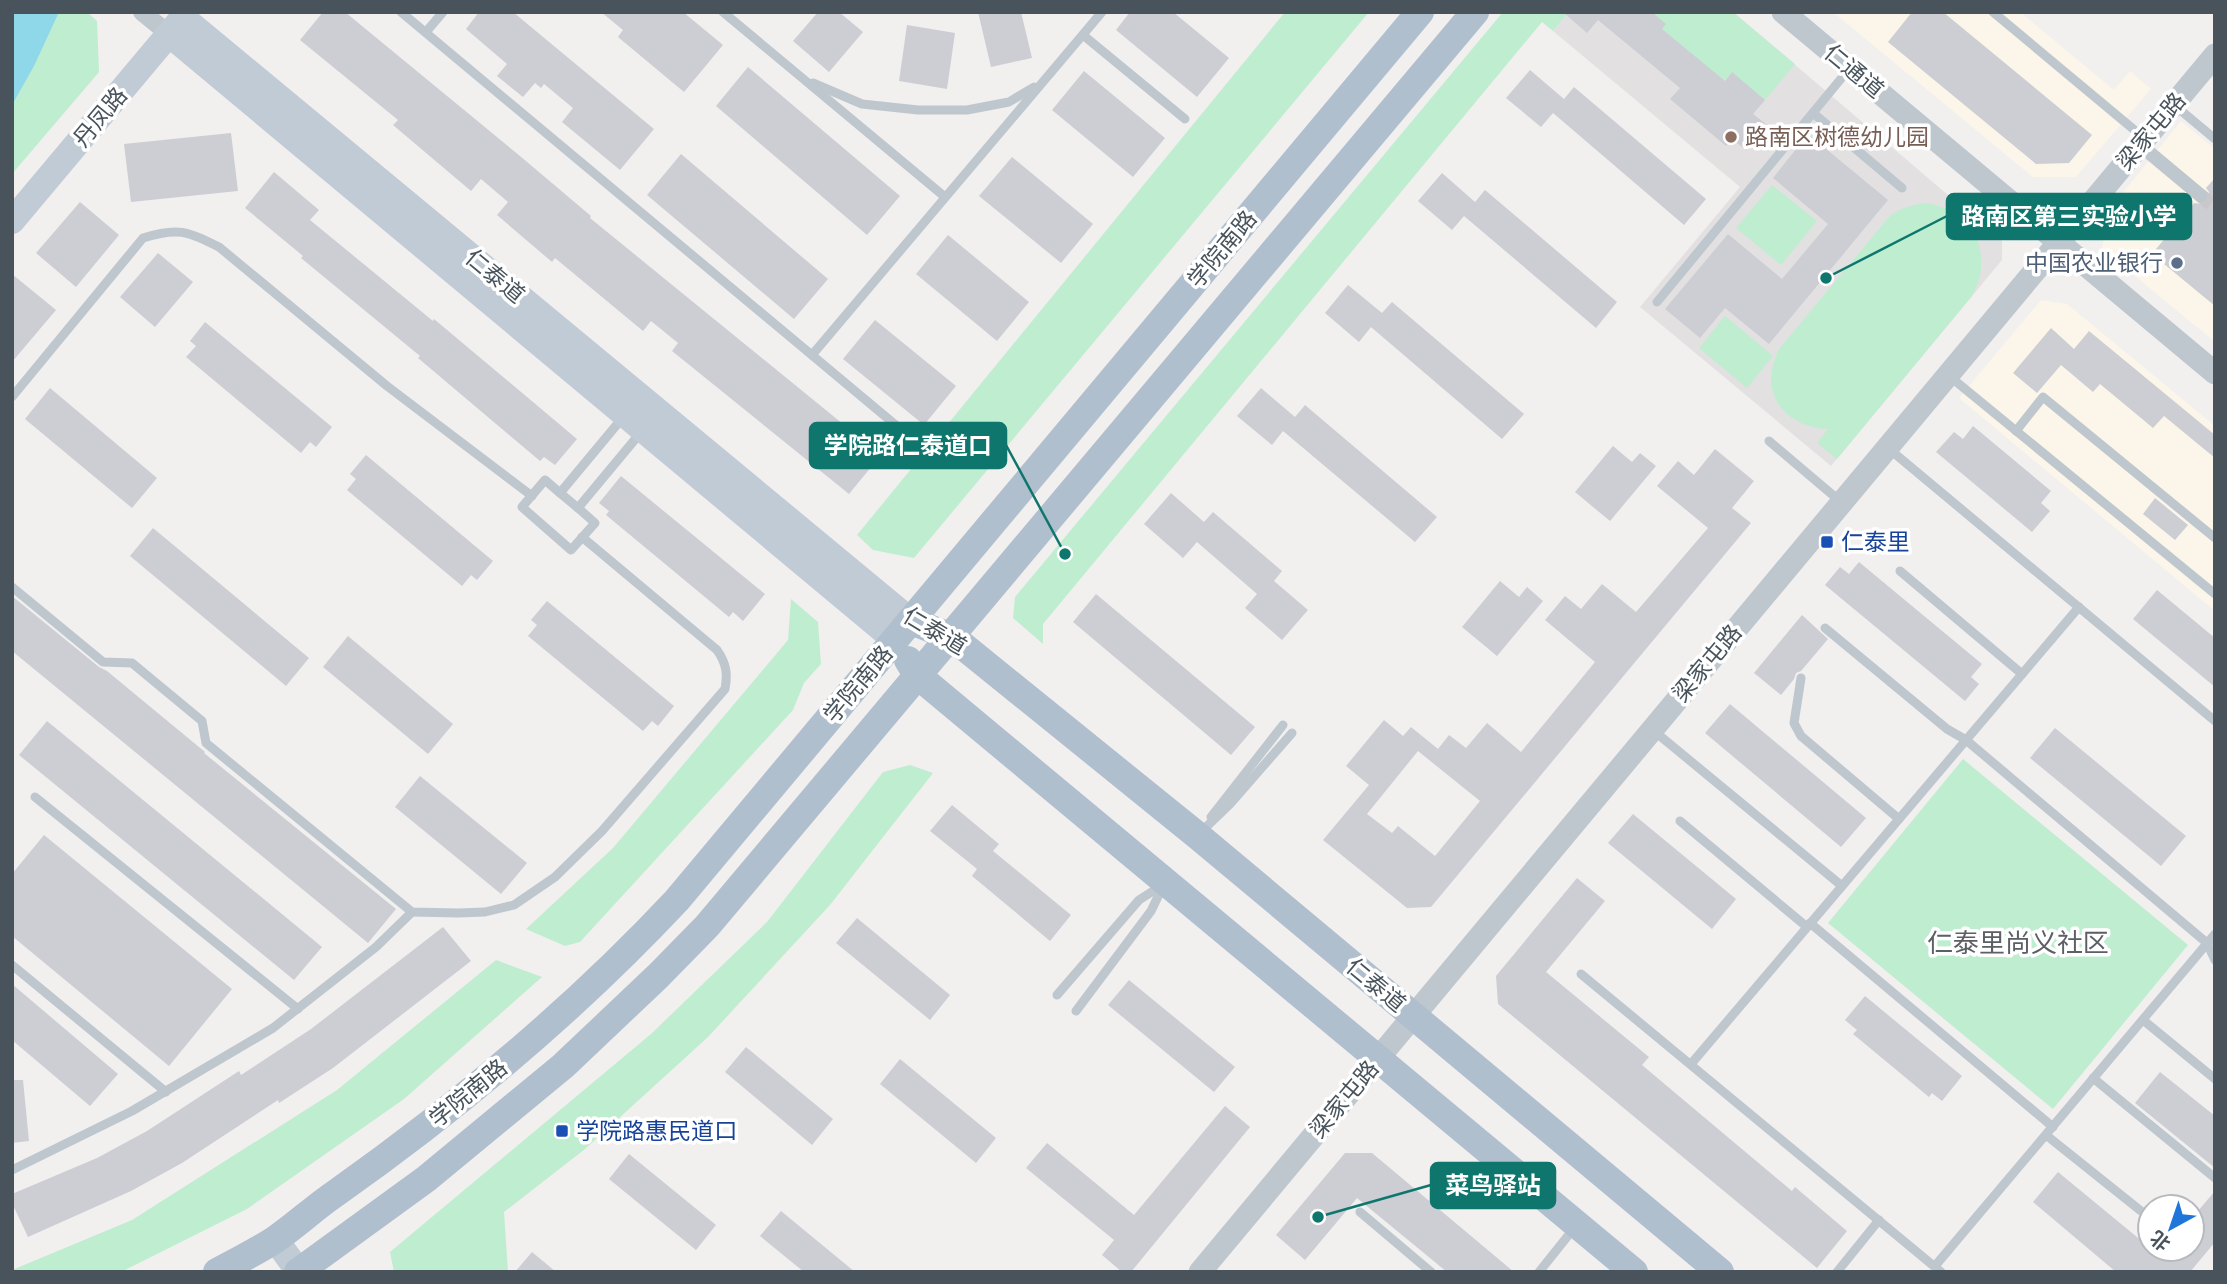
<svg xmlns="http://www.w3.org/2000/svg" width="2227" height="1284" font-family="'Fira Sans Condensed','Noto Sans SC',sans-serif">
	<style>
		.commercial { fill: #fbf6e9 }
		.education { fill: #e3e0e1 }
		.green { fill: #bfedd0 }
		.water { fill: #8ed8e9 }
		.building { fill: #ccced4; fill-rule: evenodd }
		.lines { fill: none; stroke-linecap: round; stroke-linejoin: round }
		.pedestrian-tunnel { stroke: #c8c8ca; stroke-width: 14; stroke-dasharray: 14 7; stroke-linecap: butt }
		.service { stroke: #bec7cd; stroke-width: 9 }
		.pedestrian { stroke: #bec7cd; stroke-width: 14 }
		.minor { stroke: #bec7cd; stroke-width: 18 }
		.tertiary { stroke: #bec7cd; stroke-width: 23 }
		.secondary { stroke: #c0cbd5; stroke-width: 26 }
		.primary { stroke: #b0bfcd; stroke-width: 28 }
		.education-dot { fill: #8d6e63; stroke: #fff; stroke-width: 2.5 }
		.service-dot { fill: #5c6f8a; stroke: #fff; stroke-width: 2.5 }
		.transit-dot { fill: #1a4fb4; stroke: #fff; stroke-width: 2.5 }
		.labels { text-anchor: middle; stroke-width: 7; stroke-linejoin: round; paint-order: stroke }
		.street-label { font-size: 23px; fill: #48535c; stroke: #fff }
		.education-label { font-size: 23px; fill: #785e54; stroke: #fff; text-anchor: start }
		.service-label { font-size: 23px; fill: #4e5e75; stroke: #fff; text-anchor: end }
		.transit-label { font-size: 23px; fill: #164399; stroke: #fff; text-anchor: start }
		.quarter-label { font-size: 26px; fill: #5c6064; stroke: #fff }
		.leader { fill: none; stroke: #0f766e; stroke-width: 2.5 }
		.callout-dot { fill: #0f766e; stroke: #fff; stroke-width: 2.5 }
		.callout { fill: #0f766e; stroke: #0f766e; stroke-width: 2.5 }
		.callout-label { font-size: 24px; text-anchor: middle; font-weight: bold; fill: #fff }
	</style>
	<rect width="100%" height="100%" fill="#f2efef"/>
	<g class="commercial">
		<path d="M1833 12H2020L2114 90 2130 71 2151 89 2076 177H2033Z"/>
		<path d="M2181 121 2215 149V342L2102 249 2108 211Z"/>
		<path d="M2041 300 2067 304 2215 426V611L1959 398Z"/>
	</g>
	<path class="education" d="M1569 12H1733L2002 241V260L1831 466 1640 307 1740 187 1553 31Z"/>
	<g class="green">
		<path d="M12 12H87L97 21 99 72 12 174Z"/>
		<path d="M1285 12H1369L914 558 873 550 857 535Z"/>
		<path d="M1503 12H1569L1553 31 1542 22 1043 624V644L1013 618 1015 597Z"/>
		<path d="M1652 12H1733L1795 64 1765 100 1732 73 1724 81 1662 29 1666 24Z"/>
		<path d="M1772 185 1817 221 1781 265 1736 228Z"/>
		<path d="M1927 203C1964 210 1987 236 1980 275 1979 282 1975 290 1972 296L1837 459 1817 443 1828 429C1796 428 1766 406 1772 370 1773 363 1776 356 1779 349L1888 218C1900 207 1912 205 1927 203Z"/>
		<path d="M1725 316 1773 356 1747 388 1699 348Z"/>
		<path d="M791 599 818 622 821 664 804 683 793 710 580 942 565 946 526 929 613 848 788 640Z"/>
		<path d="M1963 759 2188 945 2053 1109 1828 923Z"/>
		<path d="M910 765 933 773 830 905 708 1037 585 1149 504 1212 508 1272H394L390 1252 651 1034 767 922 883 772Z"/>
		<path d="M496 960 542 977 404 1099 247 1209 121 1272H12V1270L132 1220 337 1090Z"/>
	</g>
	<path class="water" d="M12 12H59L34 66 12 105Z"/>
	<g class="building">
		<path d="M323 12H345L520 156 591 216 590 218 881 455 849 494 672 351 678 343 651 321 643 331 555 258 552 262 497 215 508 202 481 179 471 191 393 125 398 120 300 40Z"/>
		<path d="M479 12H513L654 129 620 170 562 122 573 108 544 84 541 88 535 83 523 97 497 76 507 64 466 29Z"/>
		<path d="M601 12H683L723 45 684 92 618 37 623 30Z"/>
		<path d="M818 12H839L863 32 829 72 793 41Z"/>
		<path d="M978 12H1021L1032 58 991 67Z"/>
		<path d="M1130 12H1173L1229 58 1197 97 1116 30Z"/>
		<path d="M1563 12H1652L1666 24 1662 29 1725 81 1732 72 1765 100 1753 114 1767 125 1746 150 1732 139 1726 146 1670 99 1680 88 1598 20 1587 33Z"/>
		<path d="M1912 12H1943L2092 135 2069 163 2036 164 1888 42Z"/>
		<path d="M907 25 955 33 947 89 899 81Z"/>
		<path d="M748 67 900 196 867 235 716 106Z"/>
		<path d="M1530 70 1564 99 1574 87 1706 199 1684 225 1553 113 1541 127 1506 98Z"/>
		<path d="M1084 71 1165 138 1133 177 1052 110Z"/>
		<path d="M231 133 238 191 131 202 124 144Z"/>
		<path d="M1808 134 1888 200 1769 344 1725 308 1700 338 1665 309 1728 234 1782 279 1828 224 1773 178Z"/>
		<path d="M681 154 828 279 794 319 647 195Z"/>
		<path d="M1012 157 1093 224 1061 263 979 196Z"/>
		<path d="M274 172 319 210 310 220 433 321 434 319 577 439 555 465 544 457 540 461 418 358 420 356 301 258 303 256 245 208Z"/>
		<path d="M1442 173 1475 202 1485 190 1617 302 1596 328 1464 216 1452 230 1418 201Z"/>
		<path d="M2215 178V306L2152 254 2194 203 2203 204 2208 201 2209 192 2206 188Z"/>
		<path d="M80 202 119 235 76 287 36 253Z"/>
		<path d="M948 235 1029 302 997 341 916 274Z"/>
		<path d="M158 253 193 282 155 327 120 297Z"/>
		<path d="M12 274 56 310 12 362Z"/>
		<path d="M1348 285 1382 313 1392 302 1524 414 1502 439 1371 327 1359 342 1325 313Z"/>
		<path d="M875 320 956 386 924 425 843 359Z"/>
		<path d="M205 322 332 427 316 447 310 442 301 453 186 357 196 346 190 341Z"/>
		<path d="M2051 328 2074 349 2089 331 2215 435V458L2164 416 2153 428 2100 384 2093 392 2061 365 2037 393 2013 373Z"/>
		<path d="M50 388 157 478 132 508 25 419Z"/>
		<path d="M1261 388 1295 417 1305 405 1437 517 1415 542 1283 431 1272 445 1237 416Z"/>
		<path d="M1973 426 2051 491 2041 503 2050 511 2032 532 1936 452 1954 432 1963 439Z"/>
		<path d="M1613 446 1632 462 1640 453 1656 466 1610 521 1575 492Z"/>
		<path d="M1715 449 1754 481 1732 508 1751 523 1431 907 1407 908 1323 840 1369 785 1346 766 1384 720 1403 736 1411 727 1438 749 1449 735 1466 748 1487 723 1521 752 1595 662 1545 620 1565 596 1581 609 1602 584 1636 612 1708 528 1657 486 1678 461 1694 475ZM1418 751 1480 801 1435 856 1398 826 1392 833 1367 814Z"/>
		<path d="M366 455 493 561 477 580 471 575 462 586 347 490 356 479 350 474Z"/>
		<path d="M621 476 765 594 743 621 733 612 729 617 606 515 609 511 599 503Z"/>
		<path d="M1171 493 1204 522 1213 512 1282 571 1274 581 1308 610 1282 640 1245 608 1257 594 1197 542 1183 558 1144 524Z"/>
		<path d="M2155 498 2188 525 2175 540 2143 514Z"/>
		<path d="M153 528 309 658 286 686 130 556Z"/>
		<path d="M1859 562 1982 664 1971 677 1979 684 1965 701 1825 585 1840 567 1849 574Z"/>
		<path d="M1500 581 1519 597 1527 587 1543 601 1497 656 1462 627Z"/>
		<path d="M2157 590 2215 638V687L2133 619Z"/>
		<path d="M1096 594 1255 727 1231 755 1073 622Z"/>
		<path d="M12 596 99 667 107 671 205 752 204 753 396 909 368 943 12 651Z"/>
		<path d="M547 601 674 706 658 726 652 721 643 731 528 636 537 625 531 620Z"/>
		<path d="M1802 615 1828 639 1801 671 1796 673 1794 679 1781 695 1754 673Z"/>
		<path d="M348 636 453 724 428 754 323 667Z"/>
		<path d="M1730 704 1866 818 1841 847 1705 733Z"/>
		<path d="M47 721 322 947 294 980 19 755Z"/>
		<path d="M2055 728 2186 836 2161 866 2030 758Z"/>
		<path d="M420 776 527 863 501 894 395 807Z"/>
		<path d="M952 805 999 844 993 851 1071 915 1050 941 972 876 977 869 930 831Z"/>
		<path d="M1633 814 1736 899 1712 929 1608 843Z"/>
		<path d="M44 835 232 989 169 1066 12 936V874Z"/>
		<path d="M1577 878 1605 901 1546 972 1649 1057 1642 1065 1792 1191 1795 1187 1847 1231 1817 1268 1498 1004 1496 976Z"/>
		<path d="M857 918 950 995 930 1020 836 943Z"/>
		<path d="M443 927 471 961 333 1068 279 1103 278 1100 182 1163 131 1191 28 1237 12 1203V1194L97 1158 147 1131 239 1071 241 1075 311 1029Z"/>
		<path d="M1129 980 1235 1067 1214 1092 1108 1005Z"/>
		<path d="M12 984 118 1074 90 1106 12 1040Z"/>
		<path d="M1865 996 1962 1076 1942 1101 1932 1093 1929 1097 1853 1034 1857 1030 1845 1020Z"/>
		<path d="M746 1047 833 1119 812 1145 725 1072Z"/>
		<path d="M900 1059 996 1138 976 1163 880 1084Z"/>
		<path d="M2160 1072 2215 1116V1168L2135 1103Z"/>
		<path d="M12 1080H23L29 1141 12 1143Z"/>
		<path d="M1225 1106 1250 1127 1131 1272H1122L1102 1255 1114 1240 1026 1168 1047 1143 1134 1215Z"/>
		<path d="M1345 1153H1372L1514 1272H1447L1357 1198 1305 1260 1276 1235Z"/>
		<path d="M629 1154 716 1225 696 1250 609 1179Z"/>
		<path d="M2058 1172 2160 1256 2166 1249H2192V1218L2215 1191V1242L2190 1272H2116L2033 1202Z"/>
		<path d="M781 1211 855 1272H804L760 1236Z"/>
		<path d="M532 1252 556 1272H515Z"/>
	</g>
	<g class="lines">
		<path class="pedestrian-tunnel" d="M2200 195 2215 207"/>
		<g class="service">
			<path d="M401 12 898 427"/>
			<path d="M723 12 945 197"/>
			<path d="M1993 12 2144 138"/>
			<path d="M426 32 443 12"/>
			<path d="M1083 35 1185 119"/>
			<path d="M813 83 862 104 918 110H967L1009 102 1034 87"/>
			<path d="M2173 104 2215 139"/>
			<path d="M1813 113 1902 188"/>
			<path d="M1657 302 1849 69"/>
			<path d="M812 355 1102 12"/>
			<path d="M1948 375 2215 594"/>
			<path d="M12 397 143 238C178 227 187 231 219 247L387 386 532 496"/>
			<path d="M624 416 560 493 545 480 522 507 571 550 595 523 578 508 642 431"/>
			<path d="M2016 431 2043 397 2215 538"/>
			<path d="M1769 441 1841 502"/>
			<path d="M1888 448 2215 721"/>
			<path d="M560 493 578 508"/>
			<path d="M1900 571 2022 674"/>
			<path d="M12 587 103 662 132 663 202 721 206 743 412 912 458 913 485 912 514 905 555 877 602 831 725 689C728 673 726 663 717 650L582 537"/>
			<path d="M1825 628 1947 729 1966 740 2207 943 2215 960"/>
			<path d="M1801 678 1794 723 1801 736 1899 819"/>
			<path d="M1654 731 1842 886"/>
			<path d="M35 797 298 1009"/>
			<path d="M1211 817 1283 725"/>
			<path d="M1680 821 1807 927"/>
			<path d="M1201 832 1230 804 1292 733"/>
			<path d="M1810 923 2053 1127"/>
			<path d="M12 965 166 1092"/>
			<path d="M1581 974 1941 1272"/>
			<path d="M1057 995 1139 900 1164 884"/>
			<path d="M1076 1011 1151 911 1164 884"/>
			<path d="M2143 1020 2215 1079"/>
			<path d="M1691 1064 2079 607"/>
			<path d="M2093 1078 2215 1178"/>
			<path d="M2046 1135 2141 1211"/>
			<path d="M12 1170 132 1111 273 1028 376 947 412 912"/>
			<path d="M1360 1212 1431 1272"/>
			<path d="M1935 1266 2215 934"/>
			<path d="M1539 1272 1575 1227"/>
			<path d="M1837 1272 1879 1220"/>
		</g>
		<path class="pedestrian" d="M2139 144 2200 195"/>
		<path class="minor" d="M142 12 169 34"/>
		<g class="tertiary">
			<path d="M1783 12 2215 373"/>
			<path d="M1200 1272 2215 55"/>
		</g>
		<g class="secondary">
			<path d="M182 17 911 621"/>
			<path d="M169 34 895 640"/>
			<path d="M12 221 179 22"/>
			<path d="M275 1239 299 1272"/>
		</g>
		<g class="primary">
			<path d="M911 621 952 637 1198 836 1720 1272"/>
			<path d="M908 660 917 675 1634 1272"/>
			<path d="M217 1272C236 1262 255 1252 273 1241 295 1226 314 1208 336 1193 459 1106 574 1010 677 900L1420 12"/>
			<path d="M298 1272 426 1179 563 1066 658 976 707 926 1475 12"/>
		</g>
	</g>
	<circle class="education-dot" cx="1731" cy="137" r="7"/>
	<circle class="service-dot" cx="2177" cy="263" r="7"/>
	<g class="transit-dot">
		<rect x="1820" y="535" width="14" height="14" rx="3.5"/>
		<rect x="555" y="1124" width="14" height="14" rx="3.5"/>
	</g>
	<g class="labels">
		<g class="street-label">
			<text transform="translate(1854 71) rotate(40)" y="8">仁通道</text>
			<text transform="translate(100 117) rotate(-50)" y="8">丹凤路</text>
			<text transform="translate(2151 131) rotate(-50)" y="8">梁家屯路</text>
			<text transform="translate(1222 249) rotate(-50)" y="8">学院南路</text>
			<text transform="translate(495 276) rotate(40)" y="8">仁泰道</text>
			<text transform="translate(935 631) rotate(31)" y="8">仁泰道</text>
			<text transform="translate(1707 663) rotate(-50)" y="8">梁家屯路</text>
			<text transform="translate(858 684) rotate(-50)" y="8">学院南路</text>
			<text transform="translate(1376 985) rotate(40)" y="8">仁泰道</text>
			<text transform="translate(468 1093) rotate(-39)" y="8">学院南路</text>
			<text transform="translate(1344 1099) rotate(-50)" y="8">梁家屯路</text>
		</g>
		<g class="education-label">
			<text x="1745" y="145">路南区树德幼儿园</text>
		</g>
		<g class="service-label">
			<text x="2163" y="271">中国农业银行</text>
		</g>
		<g class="transit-label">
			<text x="1841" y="550">仁泰里</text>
			<text x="576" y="1139">学院路惠民道口</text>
		</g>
		<g class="quarter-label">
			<text x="2018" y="952">仁泰里尚义社区</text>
		</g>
	</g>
	<path class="leader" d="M1826 278L1947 216M1065 554L1006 445M1318 1217L1431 1185"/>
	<g class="callout-dot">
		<circle cx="1826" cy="278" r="7"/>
		<circle cx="1065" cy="554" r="7"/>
		<circle cx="1318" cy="1217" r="7"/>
	</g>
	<g class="callout">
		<rect x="1947" y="194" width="244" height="45" rx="7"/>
		<rect x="810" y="423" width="196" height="45" rx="7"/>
		<rect x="1431" y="1163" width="124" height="45" rx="7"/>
	</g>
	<g class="callout-label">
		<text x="2069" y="225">路南区第三实验小学</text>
		<text x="908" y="454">学院路仁泰道口</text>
		<text x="1493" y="1194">菜鸟驿站</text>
	</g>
	<rect width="2227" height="1284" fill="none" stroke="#48535c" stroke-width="28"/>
	<g transform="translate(2171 1228) rotate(220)"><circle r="33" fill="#ffffff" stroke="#b6babe" stroke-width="2"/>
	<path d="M0-5L12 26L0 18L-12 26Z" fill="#2075db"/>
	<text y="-10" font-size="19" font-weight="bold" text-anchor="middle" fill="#48535c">北</text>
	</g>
</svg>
